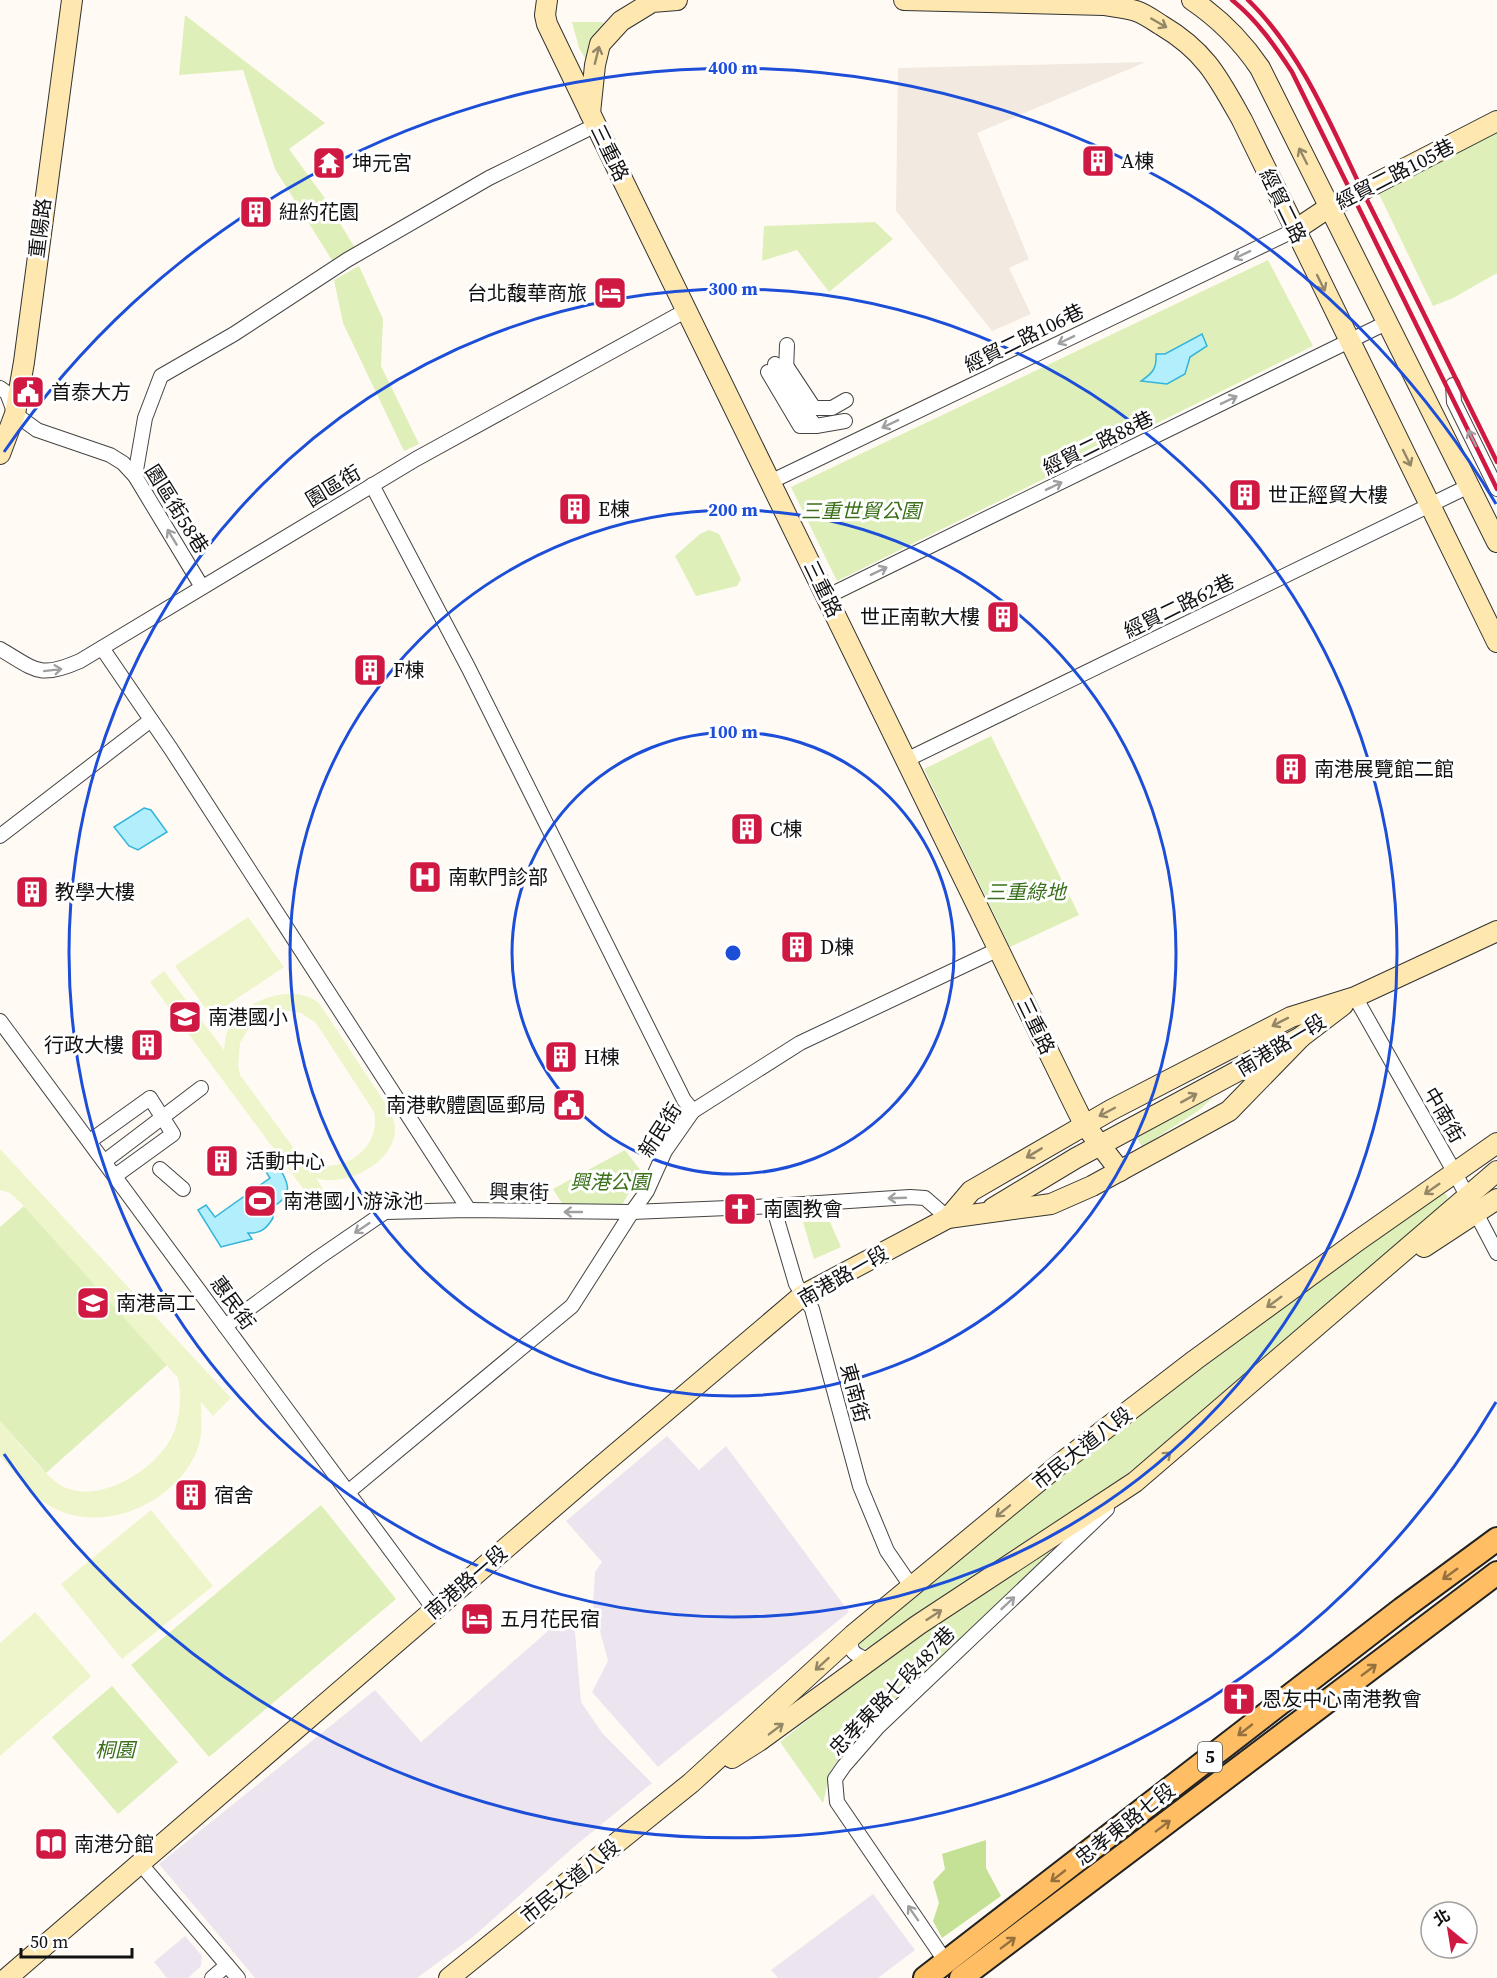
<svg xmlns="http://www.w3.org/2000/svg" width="1497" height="1978" font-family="'Source Serif 4','Noto Sans TC',serif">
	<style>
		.industrial { fill: #ece5ef }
		.green { fill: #deefb9 }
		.forest { fill: #c5e196 }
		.pitch { fill: #eef5cb; fill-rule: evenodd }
		.plaza { fill: #f2eae0 }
		.water { fill: #b3eefc; stroke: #33b5db; stroke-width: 1.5 }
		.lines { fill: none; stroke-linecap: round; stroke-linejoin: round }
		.street-casing { stroke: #444; stroke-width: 16 }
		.secondary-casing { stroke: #333; stroke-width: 22 }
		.primary-casing { stroke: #222; stroke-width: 26 }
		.street { stroke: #fff; stroke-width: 14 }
		.secondary { stroke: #ffe8af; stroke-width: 20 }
		.primary { stroke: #ffbe64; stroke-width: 22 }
		.rail { stroke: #d01942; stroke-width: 4.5 }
		.oneway { stroke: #948768 }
		.oneway2 { stroke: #a0a0a0 }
		.oneway3 { stroke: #94703f }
		.ring { fill: none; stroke: #1d4ed8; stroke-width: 3 }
		.labels { text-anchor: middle; stroke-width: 6; stroke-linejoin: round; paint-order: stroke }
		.shield { fill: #fff; stroke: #585858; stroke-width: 1.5 }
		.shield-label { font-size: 18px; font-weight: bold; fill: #111 }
		.street-label { font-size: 20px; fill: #111; stroke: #fff }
		.poi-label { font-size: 20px; fill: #111; stroke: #fff; text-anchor: start }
		.park-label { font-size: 20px; font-style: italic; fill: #3a7019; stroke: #fff }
		.centre { fill: #1d4ed8; stroke: #fff; stroke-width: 3 }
		.ring-label { font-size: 18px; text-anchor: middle; font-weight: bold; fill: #1d4ed8; stroke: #fff; stroke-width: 6; stroke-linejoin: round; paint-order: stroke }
	</style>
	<rect width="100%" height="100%" fill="#fffbf4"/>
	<g class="industrial">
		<path d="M667 1436 699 1470 726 1446 849 1612 658 1767 592 1692 608 1661 593 1605 595 1572 602 1562 566 1521Z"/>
		<path d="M573 1609 581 1702 603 1734 652 1783 575 1846 474 1936 417 1978H255L159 1864 375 1690 421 1742Z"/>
		<path d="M873 1894 915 1950 878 1978H778L771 1970Z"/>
		<path d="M185 1936 202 1956 201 1966 188 1978H167L154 1962Z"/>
	</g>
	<g class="green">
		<path d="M185 15 325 123 289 149 324 197 355 248 333 262 275 169 243 70 179 75Z"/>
		<path d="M572 22H601L616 26 588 63 579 48Z"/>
		<path d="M1497 131V273L1453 298 1433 306 1379 194Z"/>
		<path d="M875 222 893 239 829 292 797 250 762 261 764 226Z"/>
		<path d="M1268 260 1313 346 837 581 791 487Z"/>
		<path d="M359 266 383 319 381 366 419 444 404 451 343 323 334 280Z"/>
		<path d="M709 530 719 534 741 579 737 586 696 596 675 556 700 534Z"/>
		<path d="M991 736 1079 915 1010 947 924 769Z"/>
		<path d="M1214 1097 1198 1111 1142 1147 1136 1136Z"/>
		<path d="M625 1150 641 1171 622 1205H563L553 1189Z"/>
		<path d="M1442 1192 1447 1195 1448 1202 1157 1451 1120 1479 869 1647 863 1649 857 1646V1642C975 1545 1092 1447 1214 1355 1289 1300 1366 1247 1442 1192Z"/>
		<path d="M24 1206 167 1365 46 1473 0 1421V1227Z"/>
		<path d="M803 1222H830L841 1247 814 1259Z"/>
		<path d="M321 1505 396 1599 209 1757 131 1665Z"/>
		<path d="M1048 1548 1051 1556 849 1746 831 1770 823 1803 780 1742 888 1656Z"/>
		<path d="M112 1686 178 1762 118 1814 52 1737Z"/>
	</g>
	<path class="forest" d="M986 1840V1868L1001 1896 942 1938 933 1921 939 1903 933 1882 945 1869 942 1854Z"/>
	<g class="pitch">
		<path d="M248 917 284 967 211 1016 175 966Z"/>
		<path d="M164 971 224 1050C225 1044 225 1037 227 1032 239 1001 293 981 319 1003L389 1109C391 1114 394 1120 395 1126 398 1162 345 1188 316 1178L327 1195 313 1202 150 982ZM283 1010 301 1013 316 1023 374 1112C383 1154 329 1183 298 1154L240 1075 238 1066 240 1043 249 1028 265 1016Z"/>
		<path d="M0 1149 231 1398 213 1416 201 1402C201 1417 203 1433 198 1448 178 1502 104 1536 52 1507 31 1496 16 1473 0 1456V1421C14 1436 47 1480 64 1487 99 1504 153 1471 170 1440 180 1423 182 1397 178 1378L24 1206 10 1193 0 1190Z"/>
		<path d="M151 1510 213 1586 122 1659 61 1584Z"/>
		<path d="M35 1612 91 1676 0 1756V1643Z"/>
	</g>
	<path class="plaza" d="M1146 62 977 133 1029 259 1009 268 1031 314 992 331 896 211 898 68Z"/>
	<g class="water">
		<path d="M1202 334 1207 346 1190 357 1185 374 1167 384 1141 381C1153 373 1157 368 1156 354H1165Z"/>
		<path d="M144 808 151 810 167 832 138 850 129 846 114 827Z"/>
		<path d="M274 1159C286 1178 298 1194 272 1207L273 1218C267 1228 261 1234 248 1233L252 1239 221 1247 198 1210 206 1205 215 1217 270 1178 263 1167Z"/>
	</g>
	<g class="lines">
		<defs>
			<g id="street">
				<path d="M775 364 799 407 816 426"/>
				<path d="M785 364 814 408H832L846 400"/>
				<path d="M786 371 787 345"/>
				<path d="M768 372 800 426H816L845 421"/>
				<path d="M1453 385 1454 402 1497 489"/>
				<path d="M0 388 7 393 15 414 37 430 110 455 123 463 135 476 202 587"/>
				<path d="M135 476 145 418 161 376 234 334 347 260 489 178 596 125"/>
				<path d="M770 482 1295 230"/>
				<path d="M372 485 468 667 684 1100 693 1111"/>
				<path d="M826 597 1386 323"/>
				<path d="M102 648 171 749 469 1210"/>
				<path d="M0 649C36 670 39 679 80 661L416 459 687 310"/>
				<path d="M906 760 1469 486"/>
				<path d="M0 836 151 720"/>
				<path d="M1355 997 1455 1173 1497 1253"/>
				<path d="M0 1021 434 1609"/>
				<path d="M90 1141 150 1098 173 1134 115 1176"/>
				<path d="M105 1161 201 1088"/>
				<path d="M160 1169 183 1189"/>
				<path d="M773 1206 796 1284 812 1309 860 1486 887 1551 911 1586"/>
				<path d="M225 1326 318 1258 385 1212 469 1210 632 1212 773 1206 910 1197 925 1198 948 1218"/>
				<path d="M348 1492 572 1306 632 1212 647 1191 665 1151 693 1111 800 1043 999 949"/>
				<path d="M853 1635C847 1652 855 1655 869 1660"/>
				<path d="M139 1862 238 1978"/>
				<path d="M946 1962 837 1802 835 1779 844 1766 878 1727 1107 1509"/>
				<path d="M212 1978 227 1965"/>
			</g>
			<g id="secondary">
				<path d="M547 0 545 15 547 24 590 113 1074 1104 1084 1124 1120 1171"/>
				<path d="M904 0 1104 5C1115 7 1126 8 1136 11 1145 14 1153 20 1161 25 1205 51 1218 77 1242 120L1497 642"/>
				<path d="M1192 0C1220 19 1241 40 1260 68L1497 542"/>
				<path d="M590 113 595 65 600 44 621 21 652 2 677 0"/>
				<path d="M1295 230 1328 208 1497 121"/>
				<path d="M0 454 15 414 24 362 72 0"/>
				<path d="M993 1208 1076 1158 1301 1037 1343 1005"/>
				<path d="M948 1218 971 1191 1111 1110 1291 1017 1355 997 1497 931"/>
				<path d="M1424 1247 1497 1199"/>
				<path d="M732 1758 759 1741 918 1625 1135 1482 1497 1171"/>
				<path d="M7 1978 600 1467 803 1295 948 1218 1051 1204 1092 1186 1229 1111 1301 1037"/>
				<path d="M449 1978 691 1783 853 1635 1061 1463 1195 1360 1356 1242 1497 1143"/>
			</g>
			<g id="primary">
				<path d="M925 1978 1402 1609 1497 1539"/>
				<path d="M961 1978 1497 1573"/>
			</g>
		</defs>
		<use href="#street" class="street-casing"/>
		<use href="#secondary" class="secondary-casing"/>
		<use href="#primary" class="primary-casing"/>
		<use href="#street" class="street"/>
		<use href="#secondary" class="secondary"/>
		<use href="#primary" class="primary"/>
		<g class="rail">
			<path d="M1232 0C1257 20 1275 46 1292 72L1497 489"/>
			<path d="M1248 0C1301 51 1332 128 1364 194 1409 283 1453 373 1497 462"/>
		</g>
	</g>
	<defs><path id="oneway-shaft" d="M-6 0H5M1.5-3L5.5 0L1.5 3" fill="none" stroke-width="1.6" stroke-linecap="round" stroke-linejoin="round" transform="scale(1.5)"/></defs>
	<g class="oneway">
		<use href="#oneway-shaft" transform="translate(1159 23) rotate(30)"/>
		<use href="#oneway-shaft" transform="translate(597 55) rotate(-76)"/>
		<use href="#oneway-shaft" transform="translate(1303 156) rotate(-117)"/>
		<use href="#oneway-shaft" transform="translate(1321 283) rotate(64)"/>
		<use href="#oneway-shaft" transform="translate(1407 458) rotate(64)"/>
		<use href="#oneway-shaft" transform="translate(1280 1022) rotate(153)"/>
		<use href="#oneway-shaft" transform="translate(1189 1098) rotate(-29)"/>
		<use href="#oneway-shaft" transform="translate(1107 1112) rotate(152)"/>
		<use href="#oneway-shaft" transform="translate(1034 1153) rotate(149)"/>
		<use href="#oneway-shaft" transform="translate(1432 1189) rotate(145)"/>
		<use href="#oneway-shaft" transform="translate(1274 1302) rotate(144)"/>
		<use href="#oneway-shaft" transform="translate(1164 1458) rotate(-41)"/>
		<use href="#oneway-shaft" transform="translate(1003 1511) rotate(141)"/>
		<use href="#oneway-shaft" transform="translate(934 1615) rotate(-33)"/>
		<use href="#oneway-shaft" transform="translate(822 1664) rotate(138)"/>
		<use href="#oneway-shaft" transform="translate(776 1729) rotate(-37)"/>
	</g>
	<g class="oneway2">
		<use href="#oneway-shaft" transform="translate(1242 255) rotate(154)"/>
		<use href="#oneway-shaft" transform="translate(1066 340) rotate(154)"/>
		<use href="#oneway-shaft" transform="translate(1229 400) rotate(-26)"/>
		<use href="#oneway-shaft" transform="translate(890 424) rotate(154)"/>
		<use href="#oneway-shaft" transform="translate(1472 438) rotate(-116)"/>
		<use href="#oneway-shaft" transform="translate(1054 486) rotate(-26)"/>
		<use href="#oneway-shaft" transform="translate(172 537) rotate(-121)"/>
		<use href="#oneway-shaft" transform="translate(879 571) rotate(-26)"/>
		<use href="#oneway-shaft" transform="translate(53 670) rotate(-7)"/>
		<use href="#oneway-shaft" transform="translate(897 1198) rotate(178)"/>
		<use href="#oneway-shaft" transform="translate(573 1212) rotate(180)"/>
		<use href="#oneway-shaft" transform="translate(362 1228) rotate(146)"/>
		<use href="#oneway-shaft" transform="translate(1008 1603) rotate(-43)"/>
		<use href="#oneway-shaft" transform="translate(913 1913) rotate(-125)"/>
	</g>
	<g class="oneway3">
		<use href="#oneway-shaft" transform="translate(1450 1574) rotate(144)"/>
		<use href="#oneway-shaft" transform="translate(1369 1670) rotate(-37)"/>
		<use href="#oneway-shaft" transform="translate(1245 1730) rotate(142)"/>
		<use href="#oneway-shaft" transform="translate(1163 1826) rotate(-37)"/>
		<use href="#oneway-shaft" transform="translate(1058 1876) rotate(142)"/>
		<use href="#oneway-shaft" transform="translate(1008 1943) rotate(-37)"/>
	</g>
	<g class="ring">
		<circle cx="733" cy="953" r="221"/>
		<circle cx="733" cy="953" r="443"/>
		<circle cx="733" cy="953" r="664"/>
		<path d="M1496 1402A885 885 0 0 1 4 1454M4 452A885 885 0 0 1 1496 504"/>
	</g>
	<defs>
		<symbol id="building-square" viewBox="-11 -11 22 22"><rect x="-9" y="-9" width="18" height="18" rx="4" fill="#d01942" stroke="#fff"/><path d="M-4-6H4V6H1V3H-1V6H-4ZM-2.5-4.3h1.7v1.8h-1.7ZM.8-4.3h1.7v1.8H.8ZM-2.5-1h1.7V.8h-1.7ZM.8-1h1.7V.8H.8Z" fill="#fff"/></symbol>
		<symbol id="temple-square" viewBox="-11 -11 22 22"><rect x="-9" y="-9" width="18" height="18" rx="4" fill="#d01942" stroke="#fff"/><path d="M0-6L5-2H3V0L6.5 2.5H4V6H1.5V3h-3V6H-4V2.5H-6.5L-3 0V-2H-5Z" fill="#fff"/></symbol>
		<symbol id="hotel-square" viewBox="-11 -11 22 22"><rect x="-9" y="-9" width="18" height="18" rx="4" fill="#d01942" stroke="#fff"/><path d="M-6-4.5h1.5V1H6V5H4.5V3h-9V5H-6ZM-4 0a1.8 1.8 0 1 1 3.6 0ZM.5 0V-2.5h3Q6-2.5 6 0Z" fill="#fff"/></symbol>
		<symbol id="civic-square" viewBox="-11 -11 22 22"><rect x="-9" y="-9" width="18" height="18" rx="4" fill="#d01942" stroke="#fff"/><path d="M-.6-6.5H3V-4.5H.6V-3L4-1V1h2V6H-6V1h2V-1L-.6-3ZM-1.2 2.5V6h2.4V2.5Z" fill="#fff"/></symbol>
		<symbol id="hospital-square" viewBox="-11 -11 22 22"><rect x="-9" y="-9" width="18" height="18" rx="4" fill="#d01942" stroke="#fff"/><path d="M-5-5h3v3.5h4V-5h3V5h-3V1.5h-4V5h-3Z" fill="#fff"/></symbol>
		<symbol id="school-square" viewBox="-11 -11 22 22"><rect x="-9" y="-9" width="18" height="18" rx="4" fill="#d01942" stroke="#fff"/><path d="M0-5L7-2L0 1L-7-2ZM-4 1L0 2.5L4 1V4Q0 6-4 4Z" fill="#fff"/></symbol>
		<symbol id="stadium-square" viewBox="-11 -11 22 22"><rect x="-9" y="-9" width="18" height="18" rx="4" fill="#d01942" stroke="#fff"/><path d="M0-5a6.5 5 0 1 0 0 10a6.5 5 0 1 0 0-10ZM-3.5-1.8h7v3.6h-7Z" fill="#fff"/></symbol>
		<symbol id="church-square" viewBox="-11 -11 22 22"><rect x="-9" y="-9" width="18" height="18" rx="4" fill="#d01942" stroke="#fff"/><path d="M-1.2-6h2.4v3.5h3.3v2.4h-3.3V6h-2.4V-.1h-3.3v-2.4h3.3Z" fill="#fff"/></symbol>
		<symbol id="library-square" viewBox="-11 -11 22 22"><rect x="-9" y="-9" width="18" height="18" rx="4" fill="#d01942" stroke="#fff"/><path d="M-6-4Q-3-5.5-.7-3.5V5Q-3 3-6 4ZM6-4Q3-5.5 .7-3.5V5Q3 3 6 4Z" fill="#fff"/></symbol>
	</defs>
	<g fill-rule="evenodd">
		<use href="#building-square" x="1079" y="142" width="38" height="38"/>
		<use href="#temple-square" x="310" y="144" width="38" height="38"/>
		<use href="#building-square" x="237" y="193" width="38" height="38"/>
		<use href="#hotel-square" x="591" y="274" width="38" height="38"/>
		<use href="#civic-square" x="9" y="373" width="38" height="38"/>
		<use href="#building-square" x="1226" y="476" width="38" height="38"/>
		<use href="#building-square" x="556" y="490" width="38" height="38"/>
		<use href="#building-square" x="984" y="598" width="38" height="38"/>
		<use href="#building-square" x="351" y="651" width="38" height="38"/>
		<use href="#building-square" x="1272" y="750" width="38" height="38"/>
		<use href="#building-square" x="728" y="810" width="38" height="38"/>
		<use href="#hospital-square" x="406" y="858" width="38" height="38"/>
		<use href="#building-square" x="13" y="873" width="38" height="38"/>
		<use href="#building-square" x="778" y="928" width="38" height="38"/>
		<use href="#school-square" x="166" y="998" width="38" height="38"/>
		<use href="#building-square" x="128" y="1026" width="38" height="38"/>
		<use href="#building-square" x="542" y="1038" width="38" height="38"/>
		<use href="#civic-square" x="550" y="1086" width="38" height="38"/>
		<use href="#building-square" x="203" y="1142" width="38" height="38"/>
		<use href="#stadium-square" x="241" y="1182" width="38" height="38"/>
		<use href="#church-square" x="721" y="1190" width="38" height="38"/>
		<use href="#school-square" x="74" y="1284" width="38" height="38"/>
		<use href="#building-square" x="172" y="1476" width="38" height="38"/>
		<use href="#hotel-square" x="458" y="1600" width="38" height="38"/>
		<use href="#church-square" x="1220" y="1680" width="38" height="38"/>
		<use href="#library-square" x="32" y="1825" width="38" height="38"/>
	</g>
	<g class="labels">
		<rect class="shield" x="1198" y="1742" width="24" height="30" rx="4.5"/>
		<g class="shield-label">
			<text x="1210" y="1763">5</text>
		</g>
		<g class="street-label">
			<text transform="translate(610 153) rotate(64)" y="7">三重路</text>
			<text transform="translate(1395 174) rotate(-27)" y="7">經貿二路105巷</text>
			<text transform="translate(1283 206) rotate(64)" y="7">經貿二路</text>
			<text transform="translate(40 228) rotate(-83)" y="7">重陽路</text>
			<text transform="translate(1024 338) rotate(-26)" y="7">經貿二路106巷</text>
			<text transform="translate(1098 443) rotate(-26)" y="7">經貿二路88巷</text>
			<text transform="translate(333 486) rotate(-31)" y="7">園區街</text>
			<text transform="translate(177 509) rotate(58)" y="7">園區街58巷</text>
			<text transform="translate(823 589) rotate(64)" y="7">三重路</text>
			<text transform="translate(1179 606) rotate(-26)" y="7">經貿二路62巷</text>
			<text transform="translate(1036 1026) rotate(64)" y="7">三重路</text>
			<text transform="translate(1281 1045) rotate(-31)" y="7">南港路一段</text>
			<text transform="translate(1444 1115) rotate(60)" y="7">中南街</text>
			<text transform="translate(660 1130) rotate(-57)" y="7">新民街</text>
			<text transform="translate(519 1192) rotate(1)" y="7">興東街</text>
			<text transform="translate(843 1276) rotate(-30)" y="7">南港路一段</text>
			<text transform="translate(233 1303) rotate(54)" y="7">惠民街</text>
			<text transform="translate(855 1393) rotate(75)" y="7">東南街</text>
			<text transform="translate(1082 1448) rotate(-38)" y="7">市民大道八段</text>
			<text transform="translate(466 1582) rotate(-41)" y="7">南港路一段</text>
			<text transform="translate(892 1691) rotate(-46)" y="7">忠孝東路七段487巷</text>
			<text transform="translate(1125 1824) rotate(-38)" y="7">忠孝東路七段</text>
			<text transform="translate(570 1881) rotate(-39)" y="7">市民大道八段</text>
		</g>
		<g class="poi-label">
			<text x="1121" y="168">A棟</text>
			<text x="352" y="170">坤元宮</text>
			<text x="279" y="219">紐約花園</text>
			<text x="587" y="300" text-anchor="end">台北馥華商旅</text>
			<text x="51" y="399">首泰大方</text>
			<text x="1268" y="502">世正經貿大樓</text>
			<text x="598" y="516">E棟</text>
			<text x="980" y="624" text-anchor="end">世正南軟大樓</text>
			<text x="393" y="677">F棟</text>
			<text x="1314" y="776">南港展覽館二館</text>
			<text x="770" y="836">C棟</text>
			<text x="448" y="884">南軟門診部</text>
			<text x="55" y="899">教學大樓</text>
			<text x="820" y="954">D棟</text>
			<text x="208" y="1024">南港國小</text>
			<text x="124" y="1052" text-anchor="end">行政大樓</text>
			<text x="584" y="1064">H棟</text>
			<text x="546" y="1112" text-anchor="end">南港軟體園區郵局</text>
			<text x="245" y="1168">活動中心</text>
			<text x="283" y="1208">南港國小游泳池</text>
			<text x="763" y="1216">南園教會</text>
			<text x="116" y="1310">南港高工</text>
			<text x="214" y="1502">宿舍</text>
			<text x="500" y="1626">五月花民宿</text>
			<text x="1262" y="1706">恩友中心南港教會</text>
			<text x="74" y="1851">南港分館</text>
		</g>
		<g class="park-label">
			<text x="861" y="518">三重世貿公園</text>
			<text x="1026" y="899">三重綠地</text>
			<text x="610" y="1189">興港公園</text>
			<text x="115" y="1757">桐園</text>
		</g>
	</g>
	<circle cx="733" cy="953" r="9" class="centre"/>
	<g class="ring-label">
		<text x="733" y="74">400 m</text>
		<text x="733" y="295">300 m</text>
		<text x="733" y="516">200 m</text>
		<text x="733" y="738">100 m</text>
	</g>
	<g transform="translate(1449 1930) rotate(330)"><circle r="28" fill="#ffffff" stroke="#a0a0a0" stroke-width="1.5"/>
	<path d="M0-4.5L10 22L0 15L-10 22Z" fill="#d01942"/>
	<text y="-9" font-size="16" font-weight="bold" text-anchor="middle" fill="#111111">北</text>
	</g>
	<path d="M21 1948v9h111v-9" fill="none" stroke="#111111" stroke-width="3"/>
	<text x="30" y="1948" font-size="18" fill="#111111" stroke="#ffffff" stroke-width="4.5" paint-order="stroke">50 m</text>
</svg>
